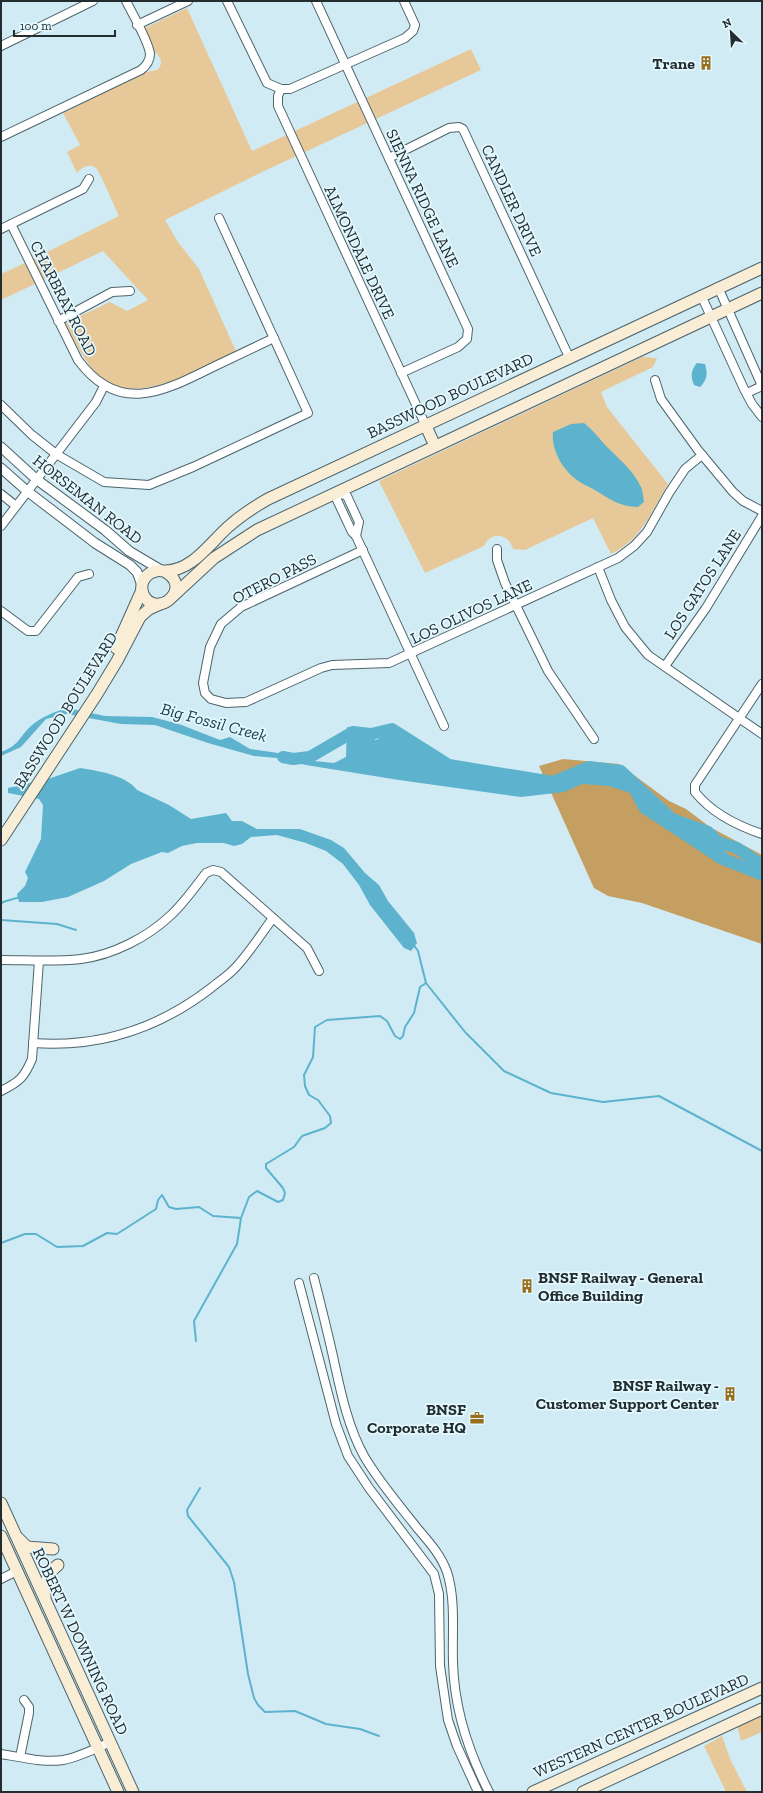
<svg xmlns="http://www.w3.org/2000/svg" width="763" height="1793" font-family="'Zilla Slab',serif">
	<style>
		.green { fill: #e7c999 }
		.forest { fill: #c49f61 }
		.water { fill: #5db3cd }
		.lines { fill: none; stroke-linecap: round; stroke-linejoin: round }
		.stream { stroke: #5db3cd; stroke-width: 2 }
		.river { stroke: #5db3cd; stroke-width: 12 }
		.minor-casing { stroke: #4d646b; stroke-width: 10 }
		.tertiary-casing { stroke: #4d646b; stroke-width: 11 }
		.secondary-casing { stroke: #4d646b; stroke-width: 13 }
		.minor { stroke: #fff; stroke-width: 8 }
		.tertiary { stroke: #fff; stroke-width: 9 }
		.secondary { stroke: #faedd6; stroke-width: 11 }
		.labels { text-anchor: middle; stroke-width: 3.5; stroke-linejoin: round; paint-order: stroke }
		.poi-label { font-size: 16px; font-weight: bold; fill: #232d30; stroke: #e3f8ff; text-anchor: end }
		.street-label { font-size: 16px; fill: #232d30; stroke: #e3f8ff }
		.water-label { font-size: 17px; font-style: italic; fill: #123b46; stroke: #e3f8ff }
	</style>
	<rect width="100%" height="100%" fill="#d1ebf4"/>
	<g class="green">
		<path d="M187 8 252 151 471 49 481 70 262 172 165 220 178 242 199 269 236 351C199 369 135 410 98 375 83 360 75 341 65 323L110 302 127 311 148 300 103 251 43 280 33 259 119 216C116 210 99 170 96 168 89 163 82 167 77 173L67 152 80 145 63 113 146 72 157 70C164 63 161 58 155 52 151 47 145 34 145 28Z"/>
		<path d="M25 263 35 284 1 300V274Z"/>
		<path d="M642 357 657 358 653 367 601 392 607 407 668 484C651 512 642 539 611 554L593 518 525 550 513 549C509 533 491 531 484 546L425 573 379 481Z"/>
		<path d="M762 1715V1732L741 1741 737 1726Z"/>
		<path d="M722 1736 731 1761 747 1792H726L704 1746Z"/>
	</g>
	<path class="forest" d="M563 759 619 764 669 801 686 809 710 827 762 855V944L642 903 608 896 594 888 539 766Z"/>
	<g class="water">
		<path d="M697 363 705 364C708 374 707 380 700 387L694 385C690 376 691 370 697 363Z"/>
		<path d="M584 423C593 430 599 438 606 446 619 459 633 470 641 487 643 491 643 497 644 502L638 507C620 507 608 498 593 489 588 486 582 484 577 480 563 470 551 450 553 432L571 424Z"/>
		<path d="M67 708 105 716 152 717 179 724 220 740 230 737 250 749 278 753 314 761 334 763 346 757 347 727C358 728 366 735 376 740L390 732 397 738 411 743 457 766 513 781 558 785 583 773H619L629 779 670 819 691 832 710 838 729 855 757 865 762 870V881L719 864 698 850 640 812 630 793 609 786 582 784 564 792 521 797 399 780 306 765 277 758 254 756 208 743 155 725 121 724 67 714 46 719 21 747 1 756V752C20 745 18 738 31 726 41 717 54 712 67 708Z"/>
		<path d="M80 768C98 771 126 775 137 790L169 805 191 819 226 813 232 821H242L257 829H300L331 840 344 848 365 873 379 885 388 901 414 933 417 943 411 951 404 948 370 905 359 885 343 864 326 851 306 843 277 835 251 837 242 844 234 846 224 843H197L182 846 168 853 162 852 131 864 104 881 68 897 42 902H19L17 894 25 886 28 878 25 872 41 839 43 805 39 799 8 793V788L48 779Z"/>
	</g>
	<g class="lines">
		<g class="stream">
			<path d="M1 904 3 902 20 897"/>
			<path d="M1 920 57 924 76 930"/>
			<path d="M413 944 418 951 426 983 465 1032 504 1071 551 1093 603 1102 659 1096 762 1151"/>
			<path d="M1 1243 25 1234H36L57 1247 83 1246 107 1233 117 1234 156 1209 158 1200 162 1195 169 1207 176 1209 199 1207 213 1216 241 1218"/>
			<path d="M196 1341 194 1321 237 1244 241 1218 249 1197 257 1191 278 1202 283 1200 285 1193 283 1188 266 1168V1164L294 1147 302 1136 325 1128 331 1123 330 1116 318 1100 309 1095 305 1086 304 1075 313 1057 315 1027 327 1020 380 1016 387 1021 395 1036 400 1039 403 1036 405 1027 414 1013 420 987 426 983"/>
			<path d="M200 1488 187 1510 188 1516 229 1567 234 1582 248 1674 254 1698 258 1705 265 1712 295 1711 326 1724 360 1729 379 1736"/>
		</g>
		<path class="river" d="M283 757 293 759 310 757 353 732 371 734 392 729 449 765 553 782 589 767 621 771 672 819 708 832 718 842 737 848 762 865"/>
		<defs>
			<g id="minor">
				<path d="M227 1 267 83 281 89H290L405 38 413 31 415 25 404 1"/>
				<path d="M316 1 468 329 467 339 458 347 401 373"/>
				<path d="M137 25 188 1"/>
				<path d="M1 46 93 1"/>
				<path d="M281 89 278 96V106L425 424"/>
				<path d="M1 137 141 70C146 66 150 61 150 54 149 42 132 13 126 1"/>
				<path d="M389 158 449 128 459 127 463 129 569 357"/>
				<path d="M11 224 78 360C118 414 161 393 211 368 232 358 253 348 274 338"/>
				<path d="M1 229 83 189 89 179"/>
				<path d="M718 287 762 386"/>
				<path d="M701 295 744 389 752 404 762 417"/>
				<path d="M58 321 112 292 130 291"/>
				<path d="M655 380 661 399 698 450 733 492 743 501 762 511"/>
				<path d="M747 393 762 386"/>
				<path d="M1 405 32 435 56 454 104 482 149 485 193 467 308 413 219 218"/>
				<path d="M338 492 347 496 359 522 356 536 352 532 337 500Z"/>
				<path d="M1 494 16 506"/>
				<path d="M1 526 96 402 104 386"/>
				<path d="M356 536 444 726"/>
				<path d="M497 549V560L505 583 548 671 594 739"/>
				<path d="M363 550 241 607 221 624 210 647 203 683 205 693 211 699 226 703 246 702 321 668 332 665 389 663 618 558 634 546 647 532 669 493 685 469 702 455"/>
				<path d="M598 567 611 600 625 627 648 655 762 734"/>
				<path d="M1 611 28 631H36L78 577 89 574"/>
				<path d="M665 666 706 608 762 516"/>
				<path d="M762 684 695 785V792C711 812 738 826 762 834"/>
				<path d="M1 960C27 960 54 962 81 959 113 955 148 937 171 915 184 903 195 887 206 873L213 870 221 872 307 948 319 971"/>
				<path d="M33 1043C100 1048 158 1029 211 988 218 982 226 977 232 971 246 958 261 934 273 918"/>
				<path d="M1 1091C19 1082 24 1078 32 1059L39 961"/>
				<path d="M314 1278C321 1306 328 1333 334 1361 341 1393 348 1427 364 1456 379 1482 400 1506 418 1529 429 1542 441 1555 447 1572 456 1600 452 1633 453 1662 454 1709 468 1751 489 1792"/>
				<path d="M299 1283 336 1424 348 1456 369 1488 434 1574 439 1594 440 1666 448 1720 457 1746 478 1792"/>
				<path d="M1 1579 17 1571"/>
				<path d="M1 1754C21 1757 43 1763 63 1760 79 1757 95 1749 110 1742"/>
				<path d="M20 1757 29 1713V1707L24 1700"/>
			</g>
			<g id="tertiary">
				<path d="M1 447 36 479 105 530 129 551 161 570"/>
				<path d="M1 468 27 491 95 543 130 565 137 572 142 585"/>
			</g>
			<g id="secondary">
				<path d="M425 424 435 446"/>
				<path d="M164 571C196 588 155 621 143 594 139 584 145 573 156 571 159 570 161 571 165 571 192 571 210 543 228 527 240 516 254 507 268 499L762 268"/>
				<path d="M173 596 214 558 257 530 762 293"/>
				<path d="M116 648 142 590"/>
				<path d="M1 840 97 694 117 661 140 617 149 609 160 604"/>
				<path d="M1 1503 133 1792"/>
				<path d="M1 1536 118 1792"/>
				<path d="M18 1538 27 1547 53 1549"/>
				<path d="M45 1597C45 1583 46 1574 58 1565"/>
				<path d="M533 1792 762 1688"/>
				<path d="M583 1792 762 1709"/>
			</g>
		</defs>
		<use href="#minor" class="minor-casing"/>
		<use href="#tertiary" class="tertiary-casing"/>
		<use href="#secondary" class="secondary-casing"/>
		<use href="#minor" class="minor"/>
		<use href="#tertiary" class="tertiary"/>
		<use href="#secondary" class="secondary"/>
	</g>
	<defs>
		<symbol id="building-bare" viewBox="-9 -9 18 18"><path d="M-4-6H4V6H1V3H-1V6H-4ZM-2.5-4.3h1.7v1.8h-1.7ZM.8-4.3h1.7v1.8H.8ZM-2.5-1h1.7V.8h-1.7ZM.8-1h1.7V.8H.8Z" fill="#996e1b" stroke="#e3f8ff" stroke-width="2.5" paint-order="stroke"/></symbol>
		<symbol id="office-bare" viewBox="-9 -9 18 18"><path d="M-6-3h4V-5.5h4V-3h4V5H-6ZM-1-4.5V-3h2v-1.5ZM-6 0V1H6V0Z" fill="#996e1b" stroke="#e3f8ff" stroke-width="2.5" paint-order="stroke"/></symbol>
	</defs>
	<g fill-rule="evenodd">
		<use href="#building-bare" x="696" y="53" width="20" height="20"/>
		<use href="#building-bare" x="517" y="1276" width="20" height="20"/>
		<use href="#building-bare" x="720" y="1384" width="20" height="20"/>
		<use href="#office-bare" x="467" y="1408" width="20" height="20"/>
	</g>
	<g class="labels">
		<g class="poi-label">
			<text x="695" y="69">Trane</text>
			<text x="538" y="1283" text-anchor="start">BNSF Railway - General<tspan x="538" dy="18">Office Building</tspan></text>
			<text x="719" y="1391">BNSF Railway -<tspan x="719" dy="18">Customer Support Center</tspan></text>
			<text x="466" y="1415">BNSF<tspan x="466" dy="18">Corporate HQ</tspan></text>
		</g>
		<g class="street-label">
			<text transform="translate(423 198) rotate(65)" y="6">SIENNA RIDGE LANE</text>
			<text transform="translate(512 200) rotate(65)" y="6">CANDLER DRIVE</text>
			<text transform="translate(360 252) rotate(65)" y="6">ALMONDALE DRIVE</text>
			<text transform="translate(64 298) rotate(63)" y="6">CHARBRAY ROAD</text>
			<text transform="translate(450 395) rotate(-25)" y="6">BASSWOOD BOULEVARD</text>
			<text transform="translate(88 499) rotate(38)" y="6">HORSEMAN ROAD</text>
			<text transform="translate(274 578) rotate(-27)" y="6">OTERO PASS</text>
			<text transform="translate(702 584) rotate(-57)" y="6">LOS GATOS LANE</text>
			<text transform="translate(471 611) rotate(-25)" y="6">LOS OLIVOS LANE</text>
			<text transform="translate(65 710) rotate(-58)" y="6">BASSWOOD BOULEVARD</text>
			<text transform="translate(81 1641) rotate(65)" y="6">ROBERT W DOWNING ROAD</text>
			<text transform="translate(641 1725) rotate(-24)" y="6">WESTERN CENTER BOULEVARD</text>
		</g>
		<g class="water-label">
			<text transform="translate(214 722) rotate(15)" y="6">Big Fossil Creek</text>
		</g>
	</g>
	<rect width="763" height="1793" fill="none" stroke="#232d30" stroke-width="4"/>
	<g transform="translate(731 32) rotate(335)" stroke="#e3f8ff" stroke-width="3" paint-order="stroke">
	<path d="M0-3L7 15L0 10L-7 15Z" fill="#232d30"/>
	<text y="-6" font-size="11" font-weight="bold" text-anchor="middle" fill="#232d30">N</text>
	</g>
	<path d="M14 30v6h101v-6" fill="none" stroke="#232d30" stroke-width="2"/>
	<text x="20" y="30" font-size="12" fill="#232d30" stroke="#e3f8ff" stroke-width="3" paint-order="stroke">100 m</text>
</svg>
